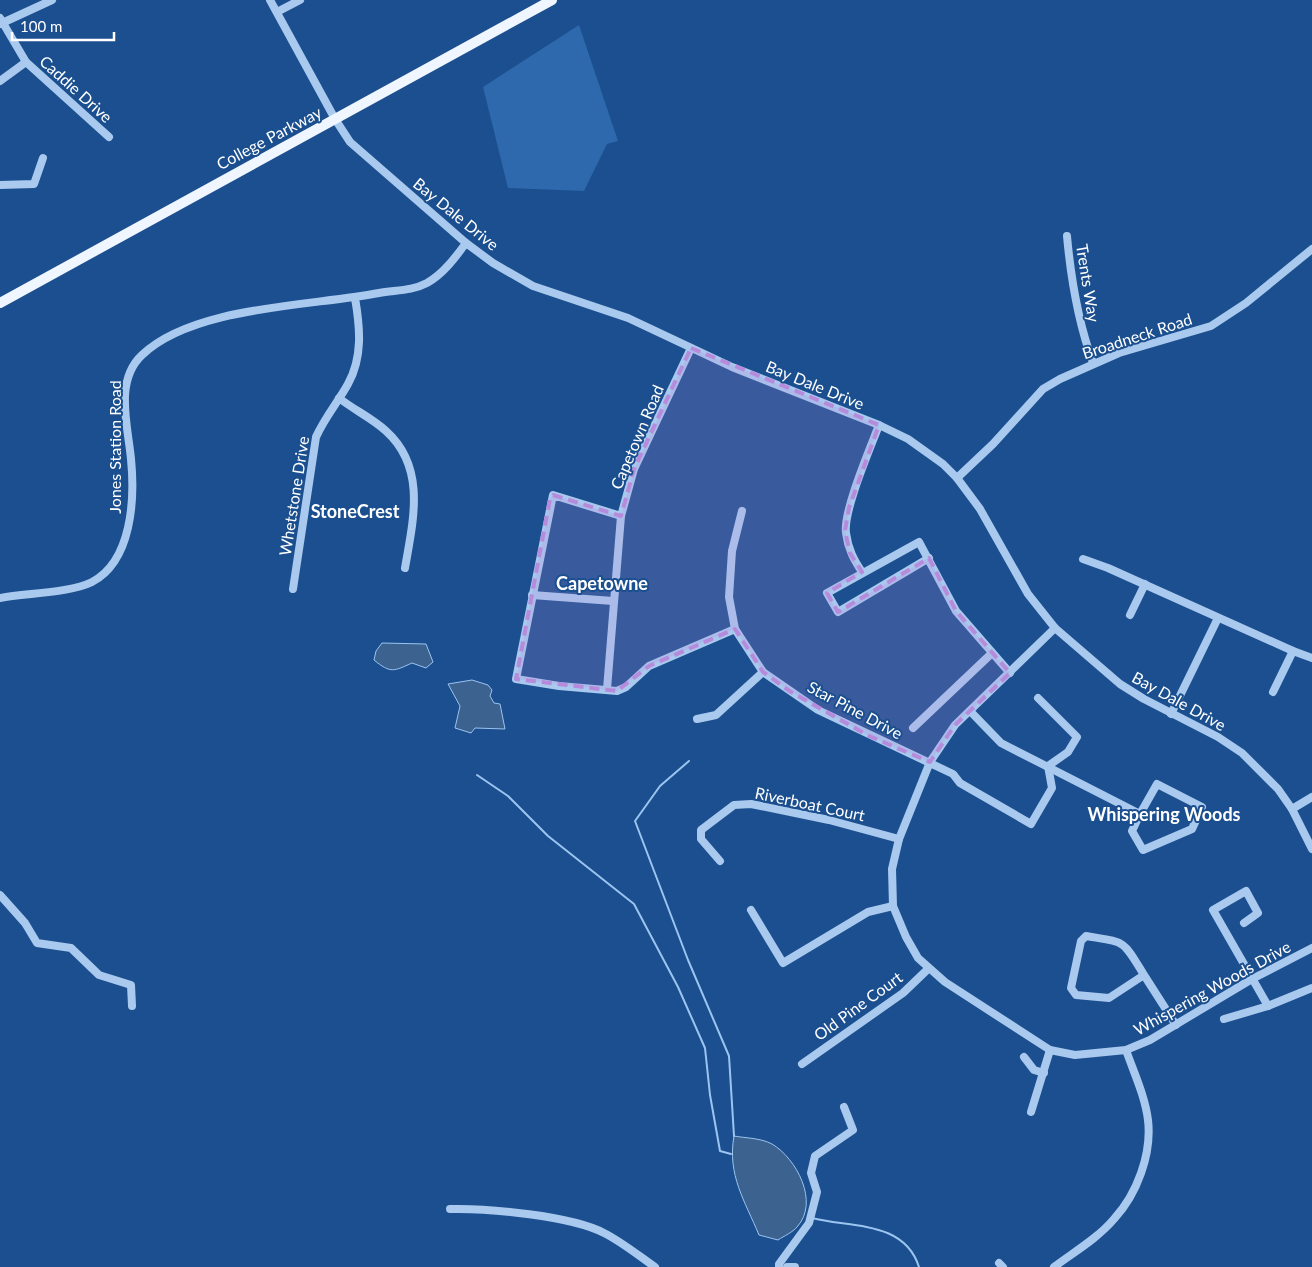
<svg xmlns="http://www.w3.org/2000/svg" width="1312" height="1267" font-family="Lato,sans-serif">
	<style>
		.green { fill: #2e69ad }
		.water { fill: #3c6290; stroke: #9cc4f0 }
		.lines { fill: none; stroke-linecap: round; stroke-linejoin: round }
		.stream { stroke: #9cc4f0; stroke-width: 2 }
		.minor { stroke: #a9c9ee; stroke-width: 8 }
		.major { stroke: #f0f6ff; stroke-width: 10 }
		.marked { fill: #b68bdc; fill-opacity: 0.2; stroke: #b68bdc; stroke-width: 4; stroke-dasharray: 10 6; stroke-linejoin: round }
		.labels { text-anchor: middle; stroke-width: 4; stroke-linejoin: round; paint-order: stroke }
		.street-label { font-size: 16px; fill: #fff; stroke: #1b4f8f }
		.neighbourhood-label { font-size: 18px; font-weight: bold; fill: #fff; stroke: #1b4f8f }
	</style>
	<rect width="100%" height="100%" fill="#1b4f8f"/>
	<path class="green" d="M579 25 618 141 607 144 584 191 508 188 483 87Z"/>
	<g class="water">
		<path d="M382 643 426 644 433 662 426 668 412 663C394 671 391 674 374 660L376 651Z"/>
		<path d="M472 680 488 685 492 690 490 696 494 703 500 704 505 729 475 728 471 733 455 728 460 706 448 684Z"/>
		<path d="M734 1136C745 1138 761 1138 772 1144 796 1158 820 1202 797 1227 793 1232 784 1236 778 1240L759 1235C745 1201 727 1175 734 1136Z"/>
	</g>
	<g class="lines">
		<g class="stream">
			<path d="M689 761 660 786 635 821 688 960 729 1056 734 1136"/>
			<path d="M477 775 508 796 548 836 634 904 678 987 705 1048 710 1095 720 1151 731 1154"/>
			<path d="M812 1218C850 1228 904 1220 919 1267"/>
		</g>
		<g class="minor">
			<path d="M270 0 335 119 350 142 466 243 493 263 533 286 628 318 732 367 879 425 908 439 943 464 957 478 980 509 1028 594 1055 628 1120 684 1144 699 1218 737 1242 753 1278 789 1292 809 1312 849"/>
			<path d="M277 12 300 0"/>
			<path d="M0 18 26 62 109 137"/>
			<path d="M0 24 52 0"/>
			<path d="M0 81 26 62"/>
			<path d="M0 185 34 184 43 158"/>
			<path d="M1067 236C1071 280 1078 322 1093 363"/>
			<path d="M339 398C354 410 372 418 386 431 427 468 413 521 405 568"/>
			<path d="M957 478 993 444 1043 389 1060 379 1119 353 1211 326 1246 303 1312 249"/>
			<path d="M742 511 732 551 729 597 735 629 763 672 818 710 953 774 960 783 1031 824 1052 788 1048 766"/>
			<path d="M621 516 553 495 516 679 559 686 617 691 626 687 649 666 735 629"/>
			<path d="M929 558 838 612 827 593 919 542 956 611 1010 673"/>
			<path d="M1083 559 1108 568 1293 651 1312 658"/>
			<path d="M862 572C854 560 848 549 846 533 843 511 870 449 879 425"/>
			<path d="M293 589 316 437C325 417 338 402 348 384 363 357 360 327 355 298"/>
			<path d="M532 595 613 601"/>
			<path d="M0 598C27 593 70 593 92 582 132 561 135 499 131 459 128 426 114 381 142 355 193 306 312 306 379 293 395 290 412 291 427 283 443 274 455 258 466 243"/>
			<path d="M1130 615 1145 584"/>
			<path d="M1055 628 955 725 930 762 899 839 892 869 893 906 906 937 918 958 945 982 1050 1050 1075 1055 1126 1050 1150 1040 1252 979 1312 948"/>
			<path d="M607 689 621 516 634 469 691 348"/>
			<path d="M1273 692 1293 651"/>
			<path d="M1038 698 1077 737 1068 752 1048 766"/>
			<path d="M970 711 1001 743 1140 814 1132 831 1143 850 1192 829 1202 807 1157 784 1140 814"/>
			<path d="M1171 714 1218 618"/>
			<path d="M697 719 716 715 763 672"/>
			<path d="M913 728 991 654"/>
			<path d="M1292 809 1312 797"/>
			<path d="M720 861 701 839V830L734 805 751 804 829 820 899 839"/>
			<path d="M0 895 25 923 37 943 71 948 99 975 131 985 132 1006"/>
			<path d="M751 910 783 963 868 912 893 906"/>
			<path d="M1244 923 1258 913 1246 891 1213 910 1268 1006"/>
			<path d="M1144 975C1122 939 1127 943 1086 936L1081 941 1071 988 1076 995 1109 998 1144 975 1176 1025"/>
			<path d="M1224 1019 1268 1006 1312 988"/>
			<path d="M1024 1057 1034 1070 1044 1073"/>
			<path d="M802 1064 903 993 928 969"/>
			<path d="M1031 1112 1050 1050"/>
			<path d="M450 1209C488 1208 572 1216 604 1233 622 1242 639 1256 655 1267"/>
			<path d="M999 1263 1003 1267"/>
			<path d="M779 1267V1264L809 1223 817 1192 811 1173 815 1156 853 1130 844 1107"/>
			<path d="M787 1267H795"/>
			<path d="M1054 1267C1074 1252 1098 1238 1114 1219 1137 1194 1152 1154 1148 1120 1145 1096 1134 1073 1126 1050"/>
		</g>
		<path class="major" d="M0 303 552 0"/>
	</g>
	<path class="marked" d="M691 348 879 425 849 508 845 531 850 553 862 572 827 593 838 612 929 558 956 611 1010 673 955 725 930 762 869 736 791 692 763 672 735 629 649 666 617 691 516 679 550 499 553 495 621 516 634 469Z"/>
	<g class="labels">
		<g class="street-label">
			<text transform="translate(76 89) rotate(42)" y="6">Caddie Drive</text>
			<text transform="translate(269 138) rotate(-28)" y="6">College Parkway</text>
			<text transform="translate(456 214) rotate(39)" y="6">Bay Dale Drive</text>
			<text transform="translate(1088 283) rotate(81)" y="6">Trents Way</text>
			<text transform="translate(1137 336) rotate(-18)" y="6">Broadneck Road</text>
			<text transform="translate(815 385) rotate(22)" y="6">Bay Dale Drive</text>
			<text transform="translate(637 437) rotate(-67)" y="6">Capetown Road</text>
			<text transform="translate(115 447) rotate(-90)" y="6">Jones Station Road</text>
			<text transform="translate(294 496) rotate(-81)" y="6">Whetstone Drive</text>
			<text transform="translate(1179 701) rotate(29)" y="6">Bay Dale Drive</text>
			<text transform="translate(855 710) rotate(28)" y="6">Star Pine Drive</text>
			<text transform="translate(810 804) rotate(12)" y="6">Riverboat Court</text>
			<text transform="translate(1212 988) rotate(-29)" y="6">Whispering Woods Drive</text>
			<text transform="translate(858 1006) rotate(-36)" y="6">Old Pine Court</text>
		</g>
		<g class="neighbourhood-label">
			<text x="355" y="518">StoneCrest</text>
			<text x="602" y="590">Capetowne</text>
			<text x="1164" y="821">Whispering Woods</text>
		</g>
	</g>
	<path d="M12 32v8h102v-8" fill="none" stroke="#ffffff" stroke-width="2.5"/>
	<text x="20" y="32" font-size="15" fill="#ffffff" stroke="#1b4f8f" stroke-width="4" paint-order="stroke">100 m</text>
</svg>
